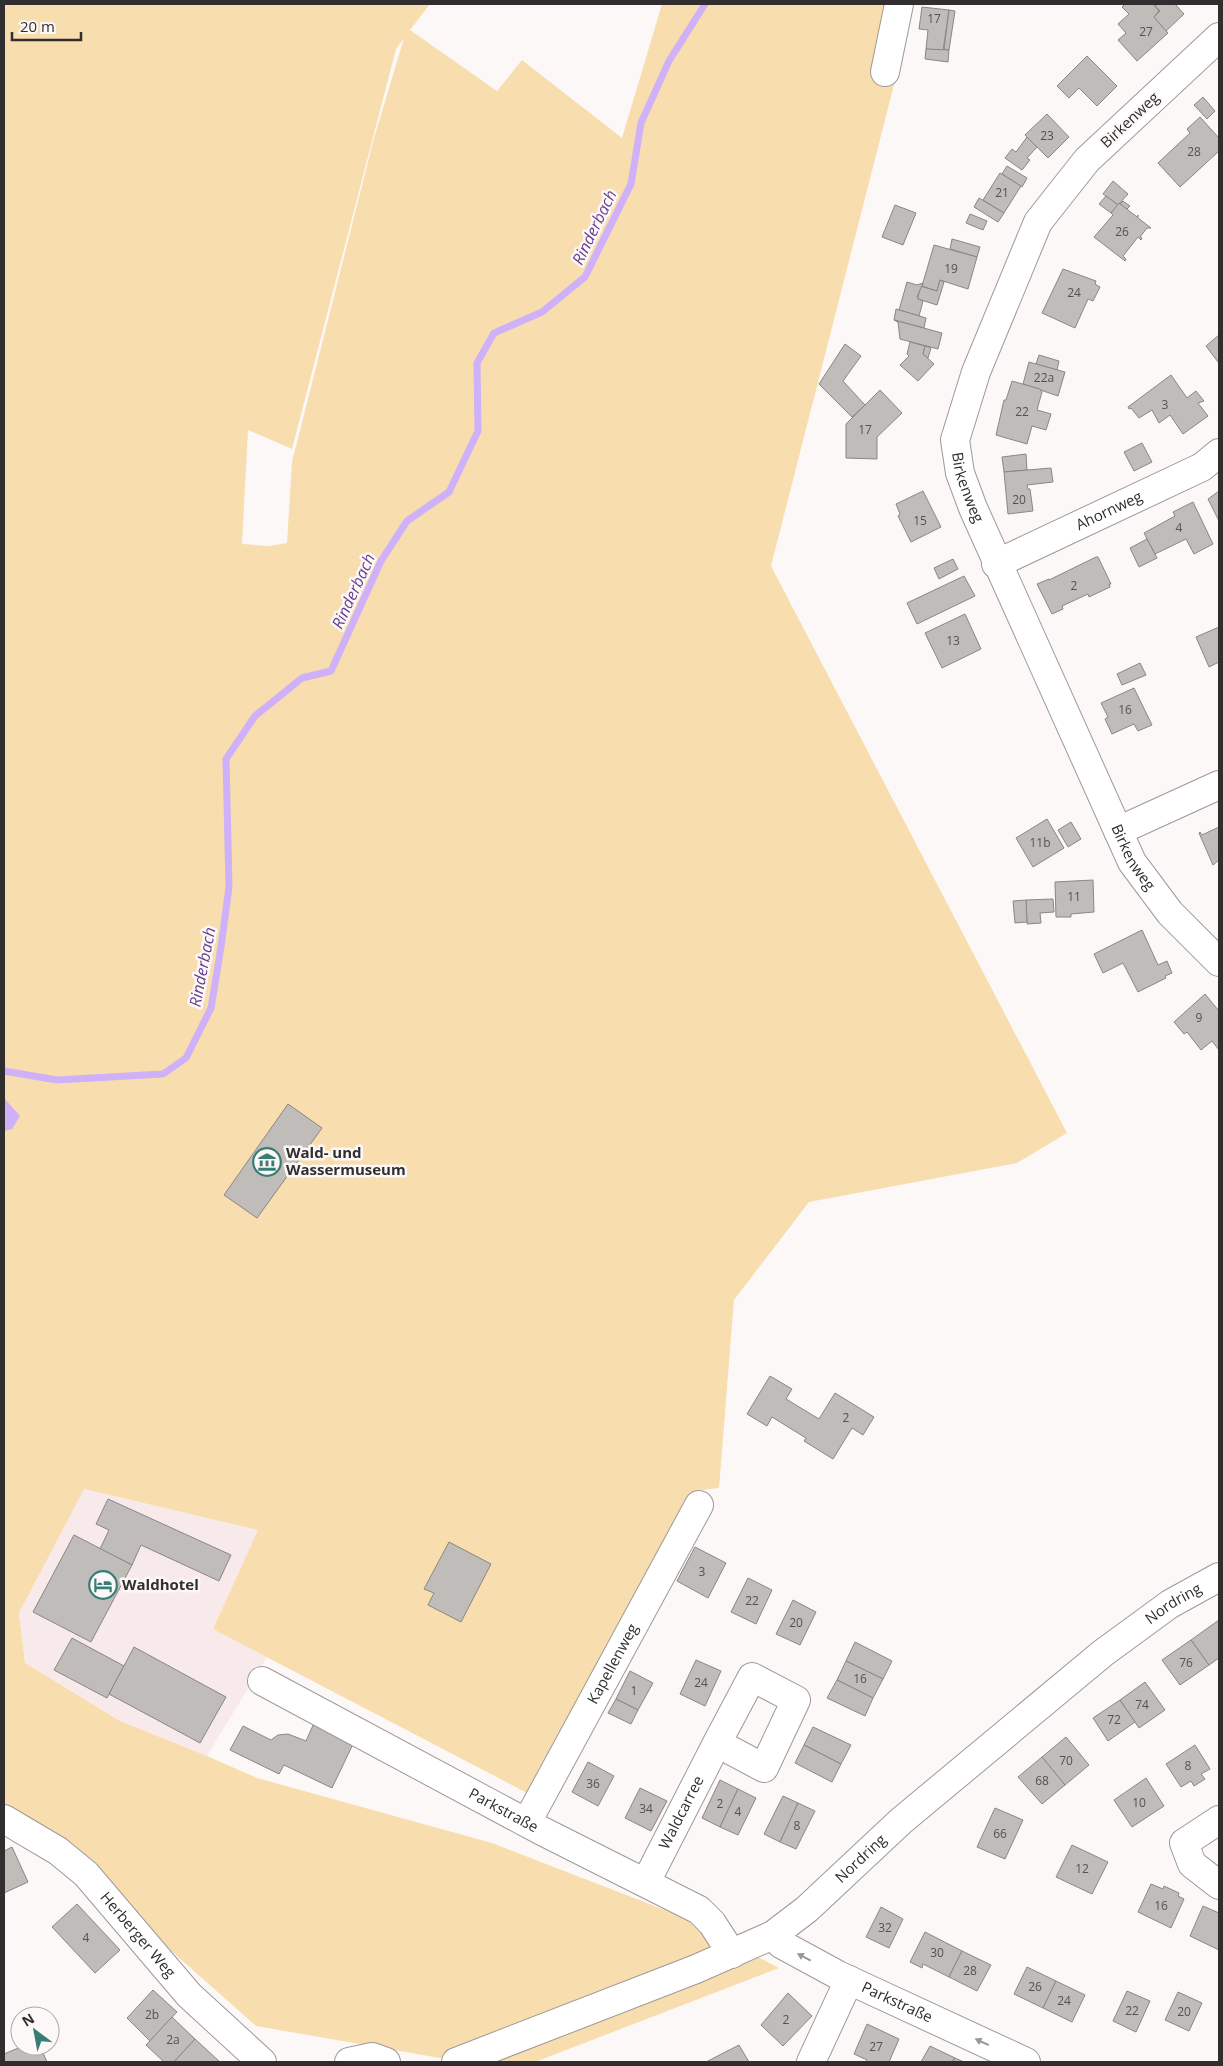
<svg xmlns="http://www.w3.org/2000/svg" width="1223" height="2066" font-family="'Open Sans',sans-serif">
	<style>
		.built { fill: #f8eaeb }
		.green { fill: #f8ddae; fill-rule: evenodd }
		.water { fill: #ceb1f8 }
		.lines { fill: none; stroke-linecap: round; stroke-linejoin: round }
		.stream { stroke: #ceb1f8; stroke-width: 7 }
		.building { fill: #c0bcba; stroke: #8a8684 }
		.minor-casing { stroke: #9e9999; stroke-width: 30 }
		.minor { stroke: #fff; stroke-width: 28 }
		.oneway { fill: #989696 }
		.labels { text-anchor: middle; stroke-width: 5; stroke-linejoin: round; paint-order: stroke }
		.number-label { font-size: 12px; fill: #545251 }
		.street-label { font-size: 15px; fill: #302e2e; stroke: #fdf8f8 }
		.poi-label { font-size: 15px; font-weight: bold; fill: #302e2e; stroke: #fdf8f8; text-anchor: start }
		.water-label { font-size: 16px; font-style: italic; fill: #653e90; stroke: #fdf8f8 }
	</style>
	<rect width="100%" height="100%" fill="#fdf8f8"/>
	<path class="built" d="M83 1489 259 1530 213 1629 267 1657 207 1756 120 1721 25 1663 19 1613Z"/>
	<path class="green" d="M4 4H430L410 30 497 91 522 60 622 138 662 4H910L897 73 771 566 1067 1133 1017 1163 809 1202 734 1300 719 1488 694 1491 533 1796 213 1629 258 1530 84 1489 19 1613 25 1663 120 1721 207 1756 257 1778 492 1843 678 1915 779 1968 535 2062H463L256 2026 97 1885 4 1815ZM404 38 374 138 292 462 287 543 269 546 242 544 248 430 292 449 396 49Z"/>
	<path class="water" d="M4 1098 20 1116 12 1129 4 1131Z"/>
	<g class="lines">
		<path class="stream" d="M4 1071 57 1080 163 1074 186 1058 211 1008 221 947 229 887 226 759 255 716 302 678 331 671 381 561 407 521 449 492 478 431 477 363 494 333 542 312 585 277 631 184 641 123 669 61 705 4"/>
	</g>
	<g class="building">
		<path d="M1125 4H1153L1159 11 1154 17 1168 33 1137 61 1118 40 1126 33 1118 24 1129 14 1122 7Z"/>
		<path d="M1158 4H1175L1184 14 1166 31 1154 17 1160 11 1155 6Z"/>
		<path d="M922 7 949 10 943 51 926 49 928 30 919 29Z"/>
		<path d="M949 10 955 11 949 50 944 49Z"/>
		<path d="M926 49 949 50 948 62 925 59Z"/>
		<path d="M1087 56 1117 86 1097 106 1079 88 1069 98 1057 86Z"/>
		<path d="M1203 97 1215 111 1207 119 1194 105Z"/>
		<path d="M1047 114 1069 137 1048 158 1025 135Z"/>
		<path d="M1200 117 1219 138V151L1180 187 1158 163 1190 133 1187 129Z"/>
		<path d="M1027 137 1037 147 1027 158 1030 160 1022 170 1005 158 1012 149 1016 152Z"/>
		<path d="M1007 166 1027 178 1022 187 1002 174Z"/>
		<path d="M1000 173 1021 186 1004 213 983 200Z"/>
		<path d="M1113 181 1128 194 1118 205 1103 194Z"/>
		<path d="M1106 196 1118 205 1111 213 1099 204Z"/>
		<path d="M979 198 1004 213 998 222 974 207Z"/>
		<path d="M1123 201 1130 206 1127 209 1120 204Z"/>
		<path d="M1119 203 1137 217 1138 215V218L1151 228H1147L1140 237 1142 238 1141 240 1138 237 1123 256 1126 259 1125 261 1094 237 1113 215 1111 213Z"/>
		<path d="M895 205 916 213 903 245 882 237Z"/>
		<path d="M970 214 987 221 983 230 966 223Z"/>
		<path d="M952 239 980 247 977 257 950 249Z"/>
		<path d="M934 245 977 257 968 289 940 280 937 291 922 286Z"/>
		<path d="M1063 269 1096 281 1095 284 1100 287 1093 301 1088 299 1075 328 1042 313Z"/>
		<path d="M940 280 944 282 937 305 918 299 920 286 937 291Z"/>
		<path d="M907 282 917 285 923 283 917 297 918 299 923 301 919 316 899 310Z"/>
		<path d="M896 309 926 318 924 328 894 320Z"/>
		<path d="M894 320 942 333 938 349 900 339 898 322Z"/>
		<path d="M1219 335V362H1218L1206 346Z"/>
		<path d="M910 342 925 346 923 354 934 364 918 381 900 365 909 356 907 354Z"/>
		<path d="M845 344 861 356 843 381 865 405 852 417 819 384Z"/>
		<path d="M925 346 931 348 928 358 923 354Z"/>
		<path d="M1039 355 1059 361 1057 370 1036 364Z"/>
		<path d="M1029 362 1065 372 1058 396 1023 384Z"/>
		<path d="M1171 375 1187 398 1196 391 1204 401 1198 403 1208 416 1183 434 1170 415 1159 423 1152 410 1139 418 1131 408 1129 409 1128 407Z"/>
		<path d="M1012 381 1040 389 1042 392 1037 410 1051 414 1046 430 1032 426 1027 444 996 435 1004 400H1006Z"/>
		<path d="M880 390 902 413 877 437V459L846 458V424Z"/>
		<path d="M1142 443 1152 462 1134 471 1124 452Z"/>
		<path d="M1026 454 1027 470 1004 472 1002 457Z"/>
		<path d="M1051 468 1053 482 1027 485 1028 489H1030L1033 511 1008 514 1004 472Z"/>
		<path d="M923 491 941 527 911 542 898 516 900 514 896 504Z"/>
		<path d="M1219 491V521L1208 499Z"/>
		<path d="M1193 502 1213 544 1194 554 1186 539 1155 554 1144 533 1175 516 1173 512Z"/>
		<path d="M1147 539 1157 558 1139 567 1130 548Z"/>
		<path d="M1096 557H1098L1111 584H1109L1110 587 1089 597 1088 594 1062 606 1063 609 1052 614 1037 584 1049 579V580Z"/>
		<path d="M953 559 958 569 939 579 934 568Z"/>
		<path d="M964 576 975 596 917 624 907 603Z"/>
		<path d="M965 614 981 649 942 668 925 633Z"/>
		<path d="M1219 627V662L1209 667 1196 637Z"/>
		<path d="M1140 663 1146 675 1122 685 1117 674Z"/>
		<path d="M1134 688 1152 725 1138 731 1134 724 1112 734 1105 719 1108 717 1101 703Z"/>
		<path d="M1047 819 1064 848 1033 867 1016 838Z"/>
		<path d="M1071 822 1081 839 1068 847 1058 830Z"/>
		<path d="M1219 827V860L1213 865 1199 833 1200 832 1202 835Z"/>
		<path d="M1093 880 1094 912 1071 914V917H1056L1055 882Z"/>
		<path d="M1053 899 1054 912 1040 913 1041 923 1027 924 1026 900Z"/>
		<path d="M1026 900 1027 922 1015 923 1013 901Z"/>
		<path d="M1142 930 1158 965 1167 961 1172 973 1165 976 1166 978 1138 992 1123 963 1103 973 1094 954Z"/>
		<path d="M1205 994 1219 1011V1050L1212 1041 1201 1050 1187 1032 1184 1034 1174 1022Z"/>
		<path d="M288 1104 322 1128 257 1218 224 1195Z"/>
		<path d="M770 1376 792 1389 786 1399 819 1419 835 1393 874 1417 863 1435 852 1428 833 1459 804 1441 806 1438 772 1417 767 1426 747 1414Z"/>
		<path d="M108 1499 231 1555 219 1581 141 1545 132 1565 100 1549 109 1530 96 1524Z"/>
		<path d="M74 1535 132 1565 91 1642 33 1612Z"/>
		<path d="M449 1542 491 1564 461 1622 428 1605 434 1593 424 1589Z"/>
		<path d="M695 1547 726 1563 708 1598 677 1581Z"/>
		<path d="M748 1578 772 1590 756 1624 731 1612Z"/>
		<path d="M793 1600 816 1612 800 1645 776 1634Z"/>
		<path d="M1219 1620V1658L1209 1665 1191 1640Z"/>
		<path d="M72 1638 124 1666 107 1698 54 1670Z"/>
		<path d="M1191 1640 1209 1665 1180 1685 1162 1660Z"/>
		<path d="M855 1642 892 1661 883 1679 846 1661Z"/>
		<path d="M134 1647 226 1697 200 1743 109 1694Z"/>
		<path d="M696 1660 721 1671 705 1706 680 1694Z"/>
		<path d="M846 1661 883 1679 873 1698 837 1680Z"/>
		<path d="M630 1671 653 1683 638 1710 616 1699Z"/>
		<path d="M837 1680 873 1698 865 1716 827 1698Z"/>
		<path d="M1145 1682 1165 1710 1139 1728 1120 1700Z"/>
		<path d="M616 1699 638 1710 631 1724 608 1713Z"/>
		<path d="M1120 1700 1135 1722 1108 1741 1093 1718Z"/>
		<path d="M314 1723 354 1742 332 1788 284 1765 279 1774 230 1750 243 1726 271 1740 278 1735 288 1734 306 1741Z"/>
		<path d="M813 1727 851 1745 841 1764 804 1745Z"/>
		<path d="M1066 1737 1089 1765 1065 1785 1042 1757Z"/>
		<path d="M804 1745 841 1764 832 1782 795 1763Z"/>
		<path d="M1195 1745 1210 1769 1201 1774 1205 1779 1194 1786 1191 1781 1181 1787 1166 1764Z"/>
		<path d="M1042 1757 1065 1785 1042 1804 1018 1777Z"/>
		<path d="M588 1762 614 1776 598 1806 572 1792Z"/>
		<path d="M1146 1778 1164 1806 1132 1827 1114 1800Z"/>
		<path d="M720 1780 738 1789 720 1827 702 1818Z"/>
		<path d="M640 1788 667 1801 651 1831 625 1818Z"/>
		<path d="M738 1789 756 1798 738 1835 720 1827Z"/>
		<path d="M783 1796 798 1803 780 1842 764 1834Z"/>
		<path d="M798 1803 815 1811 796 1849 780 1842Z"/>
		<path d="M995 1808 1023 1820 1005 1859 977 1847Z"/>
		<path d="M1072 1845 1108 1862 1092 1894 1056 1877Z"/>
		<path d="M12 1847 28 1882 4 1893V1851Z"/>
		<path d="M1151 1884 1163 1889 1164 1886 1179 1893 1178 1896 1184 1899 1171 1928 1138 1912Z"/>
		<path d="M77 1904 120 1950 95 1973 52 1927Z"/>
		<path d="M1203 1906 1219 1913V1950L1190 1936Z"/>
		<path d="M881 1907 903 1919 889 1948 866 1937Z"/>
		<path d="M925 1932 962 1951 949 1977 923 1964 922 1968 910 1962Z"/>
		<path d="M962 1951 991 1965 977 1991 949 1977Z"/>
		<path d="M1027 1967 1056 1981 1043 2008 1014 1994Z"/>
		<path d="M1056 1981 1085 1995 1072 2022 1043 2008Z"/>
		<path d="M153 1990 177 2012 150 2041 127 2018Z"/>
		<path d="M1127 1991 1150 2001 1136 2032 1113 2021Z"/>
		<path d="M1178 1992 1202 2003 1189 2031 1165 2020Z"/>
		<path d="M788 1993 812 2016 783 2046 761 2025Z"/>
		<path d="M172 2017 195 2039 174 2062H164L146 2045Z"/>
		<path d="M867 2024 899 2039 889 2062H866L867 2060 854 2054Z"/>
		<path d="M195 2039 220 2062H174Z"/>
		<path d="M739 2045 749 2062H706Z"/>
		<path d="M23 2046H40L47 2062H4V2054Z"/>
		<path d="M930 2046 955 2058 952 2062H921Z"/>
		<path d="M955 2058 964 2062H952Z"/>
	</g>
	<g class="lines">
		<defs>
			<g id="minor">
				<path id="s1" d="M1219 37 1087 160 1038 222 976 372 955 440 960 473 973 508 1132 862 1170 913 1219 962"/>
				<path d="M885 72 899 4"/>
				<path id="s2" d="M996 564 1202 467 1219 453"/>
				<path d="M1118 831 1219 785"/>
				<path id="s3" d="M262 1681 540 1830 699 1910 712 1923 732 1954"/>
				<path id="s4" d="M4 1819 58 1851 86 1874 189 1995 262 2062"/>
				<path d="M1219 1820 1184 1843 1192 1864 1219 1885"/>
				<path id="s5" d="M527 1822 699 1505"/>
				<path id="s6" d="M646 1882 717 1743 764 1768 796 1700 752 1677 717 1743"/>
				<path id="s7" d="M773 1935 781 1944 838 1975 1026 2062"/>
				<path d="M349 2062 372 2057 386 2062"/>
				<path id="s8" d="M456 2062 696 1969 773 1935 807 1909 901 1821 1103 1653 1170 1604 1219 1577"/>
				<path d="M811 2062 849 1980"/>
			</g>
		</defs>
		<use href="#minor" class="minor-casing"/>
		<use href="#minor" class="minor"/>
	</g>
	<defs><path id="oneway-solid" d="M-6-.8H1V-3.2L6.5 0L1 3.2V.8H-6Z" transform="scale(1.25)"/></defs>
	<g class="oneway">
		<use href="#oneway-solid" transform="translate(804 1957) rotate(-152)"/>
		<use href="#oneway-solid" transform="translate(982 2042) rotate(-155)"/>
	</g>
	<defs>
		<symbol id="museum-ring" viewBox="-11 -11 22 22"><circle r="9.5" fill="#fdf8f8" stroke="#387e74" stroke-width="1.5"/><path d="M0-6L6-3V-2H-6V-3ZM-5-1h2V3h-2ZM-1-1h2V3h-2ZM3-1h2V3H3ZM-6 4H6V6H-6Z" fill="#387e74"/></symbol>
		<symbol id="hotel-ring" viewBox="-11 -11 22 22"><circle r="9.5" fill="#fdf8f8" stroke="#387e74" stroke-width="1.5"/><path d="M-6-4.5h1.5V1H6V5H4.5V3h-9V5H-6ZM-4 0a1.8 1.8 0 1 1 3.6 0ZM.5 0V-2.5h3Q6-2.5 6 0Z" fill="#387e74"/></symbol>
	</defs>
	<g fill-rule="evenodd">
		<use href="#museum-ring" x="251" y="1146" width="32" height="32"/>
		<use href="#hotel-ring" x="87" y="1569" width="32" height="32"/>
	</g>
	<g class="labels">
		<g class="number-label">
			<text x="934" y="23">17</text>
			<text x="1146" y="36">27</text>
			<text x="1047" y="140">23</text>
			<text x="1194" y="156">28</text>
			<text x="1002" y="197">21</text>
			<text x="1122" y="236">26</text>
			<text x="951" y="273">19</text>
			<text x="1074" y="297">24</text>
			<text x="1044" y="382">22a</text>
			<text x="1165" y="409">3</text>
			<text x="1022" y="416">22</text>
			<text x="865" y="434">17</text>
			<text x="1019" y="504">20</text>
			<text x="920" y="525">15</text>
			<text x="1179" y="532">4</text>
			<text x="1074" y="590">2</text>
			<text x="953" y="645">13</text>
			<text x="1125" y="714">16</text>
			<text x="1040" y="847">11b</text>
			<text x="1074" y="901">11</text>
			<text x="1199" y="1022">9</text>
			<text x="846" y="1422">2</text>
			<text x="702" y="1576">3</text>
			<text x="752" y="1605">22</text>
			<text x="796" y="1627">20</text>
			<text x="1186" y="1667">76</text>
			<text x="860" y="1683">16</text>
			<text x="701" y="1687">24</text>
			<text x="634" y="1695">1</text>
			<text x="1142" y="1709">74</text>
			<text x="1114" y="1724">72</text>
			<text x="1066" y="1765">70</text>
			<text x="1188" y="1770">8</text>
			<text x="1042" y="1785">68</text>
			<text x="593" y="1788">36</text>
			<text x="1139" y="1807">10</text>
			<text x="720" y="1808">2</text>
			<text x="646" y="1813">34</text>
			<text x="738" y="1816">4</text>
			<text x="797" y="1830">8</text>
			<text x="1000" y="1838">66</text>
			<text x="1082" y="1873">12</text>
			<text x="1161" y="1910">16</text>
			<text x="885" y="1932">32</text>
			<text x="86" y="1942">4</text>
			<text x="937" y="1957">30</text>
			<text x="970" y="1975">28</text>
			<text x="1035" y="1991">26</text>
			<text x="1064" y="2005">24</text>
			<text x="1132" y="2015">22</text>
			<text x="1184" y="2016">20</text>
			<text x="152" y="2019">2b</text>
			<text x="786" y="2024">2</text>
			<text x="173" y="2044">2a</text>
			<text x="876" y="2051">27</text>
		</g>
		<g class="street-label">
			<text transform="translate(1130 120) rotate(-43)" y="5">Birkenweg</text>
			<text dy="5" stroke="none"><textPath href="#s1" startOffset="542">Birkenweg</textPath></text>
			<text dy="5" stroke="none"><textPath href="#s2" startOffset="125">Ahornweg</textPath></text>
			<text dy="5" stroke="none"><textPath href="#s1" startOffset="948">Birkenweg</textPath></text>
			<text dy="5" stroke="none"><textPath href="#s8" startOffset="862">Nordring</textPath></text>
			<text dy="5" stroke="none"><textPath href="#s5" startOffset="180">Kapellenweg</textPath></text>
			<text dy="5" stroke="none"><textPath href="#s3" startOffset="274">Parkstraße</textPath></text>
			<text dy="5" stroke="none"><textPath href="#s6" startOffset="78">Waldcarree</textPath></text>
			<text dy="5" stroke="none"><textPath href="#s8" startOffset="458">Nordring</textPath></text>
			<text dy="5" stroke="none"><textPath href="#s4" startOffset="179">Herberger Weg</textPath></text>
			<text dy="5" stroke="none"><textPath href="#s7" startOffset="142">Parkstraße</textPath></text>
		</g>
		<g class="poi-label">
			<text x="286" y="1158">Wald- und<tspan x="286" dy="17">Wassermuseum</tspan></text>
			<text x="122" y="1590">Waldhotel</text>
		</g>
		<g class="water-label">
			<text transform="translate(594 227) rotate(-64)" y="6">Rinderbach</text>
			<text transform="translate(353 591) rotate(-65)" y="6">Rinderbach</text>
			<text transform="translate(202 967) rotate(-79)" y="6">Rinderbach</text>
		</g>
	</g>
	<rect width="1223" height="2066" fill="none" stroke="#302e2e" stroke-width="10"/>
	<g transform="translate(35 2031) rotate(328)"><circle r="24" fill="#fdf8f8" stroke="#aba7a7"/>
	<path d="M0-4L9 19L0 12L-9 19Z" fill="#387e74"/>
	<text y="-8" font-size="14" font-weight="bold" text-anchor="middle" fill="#302e2e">N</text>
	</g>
	<path d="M12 32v8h69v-8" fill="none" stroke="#302e2e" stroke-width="2.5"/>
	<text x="20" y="32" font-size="15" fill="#302e2e" stroke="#fdf8f8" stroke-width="4" paint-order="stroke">20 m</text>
</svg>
